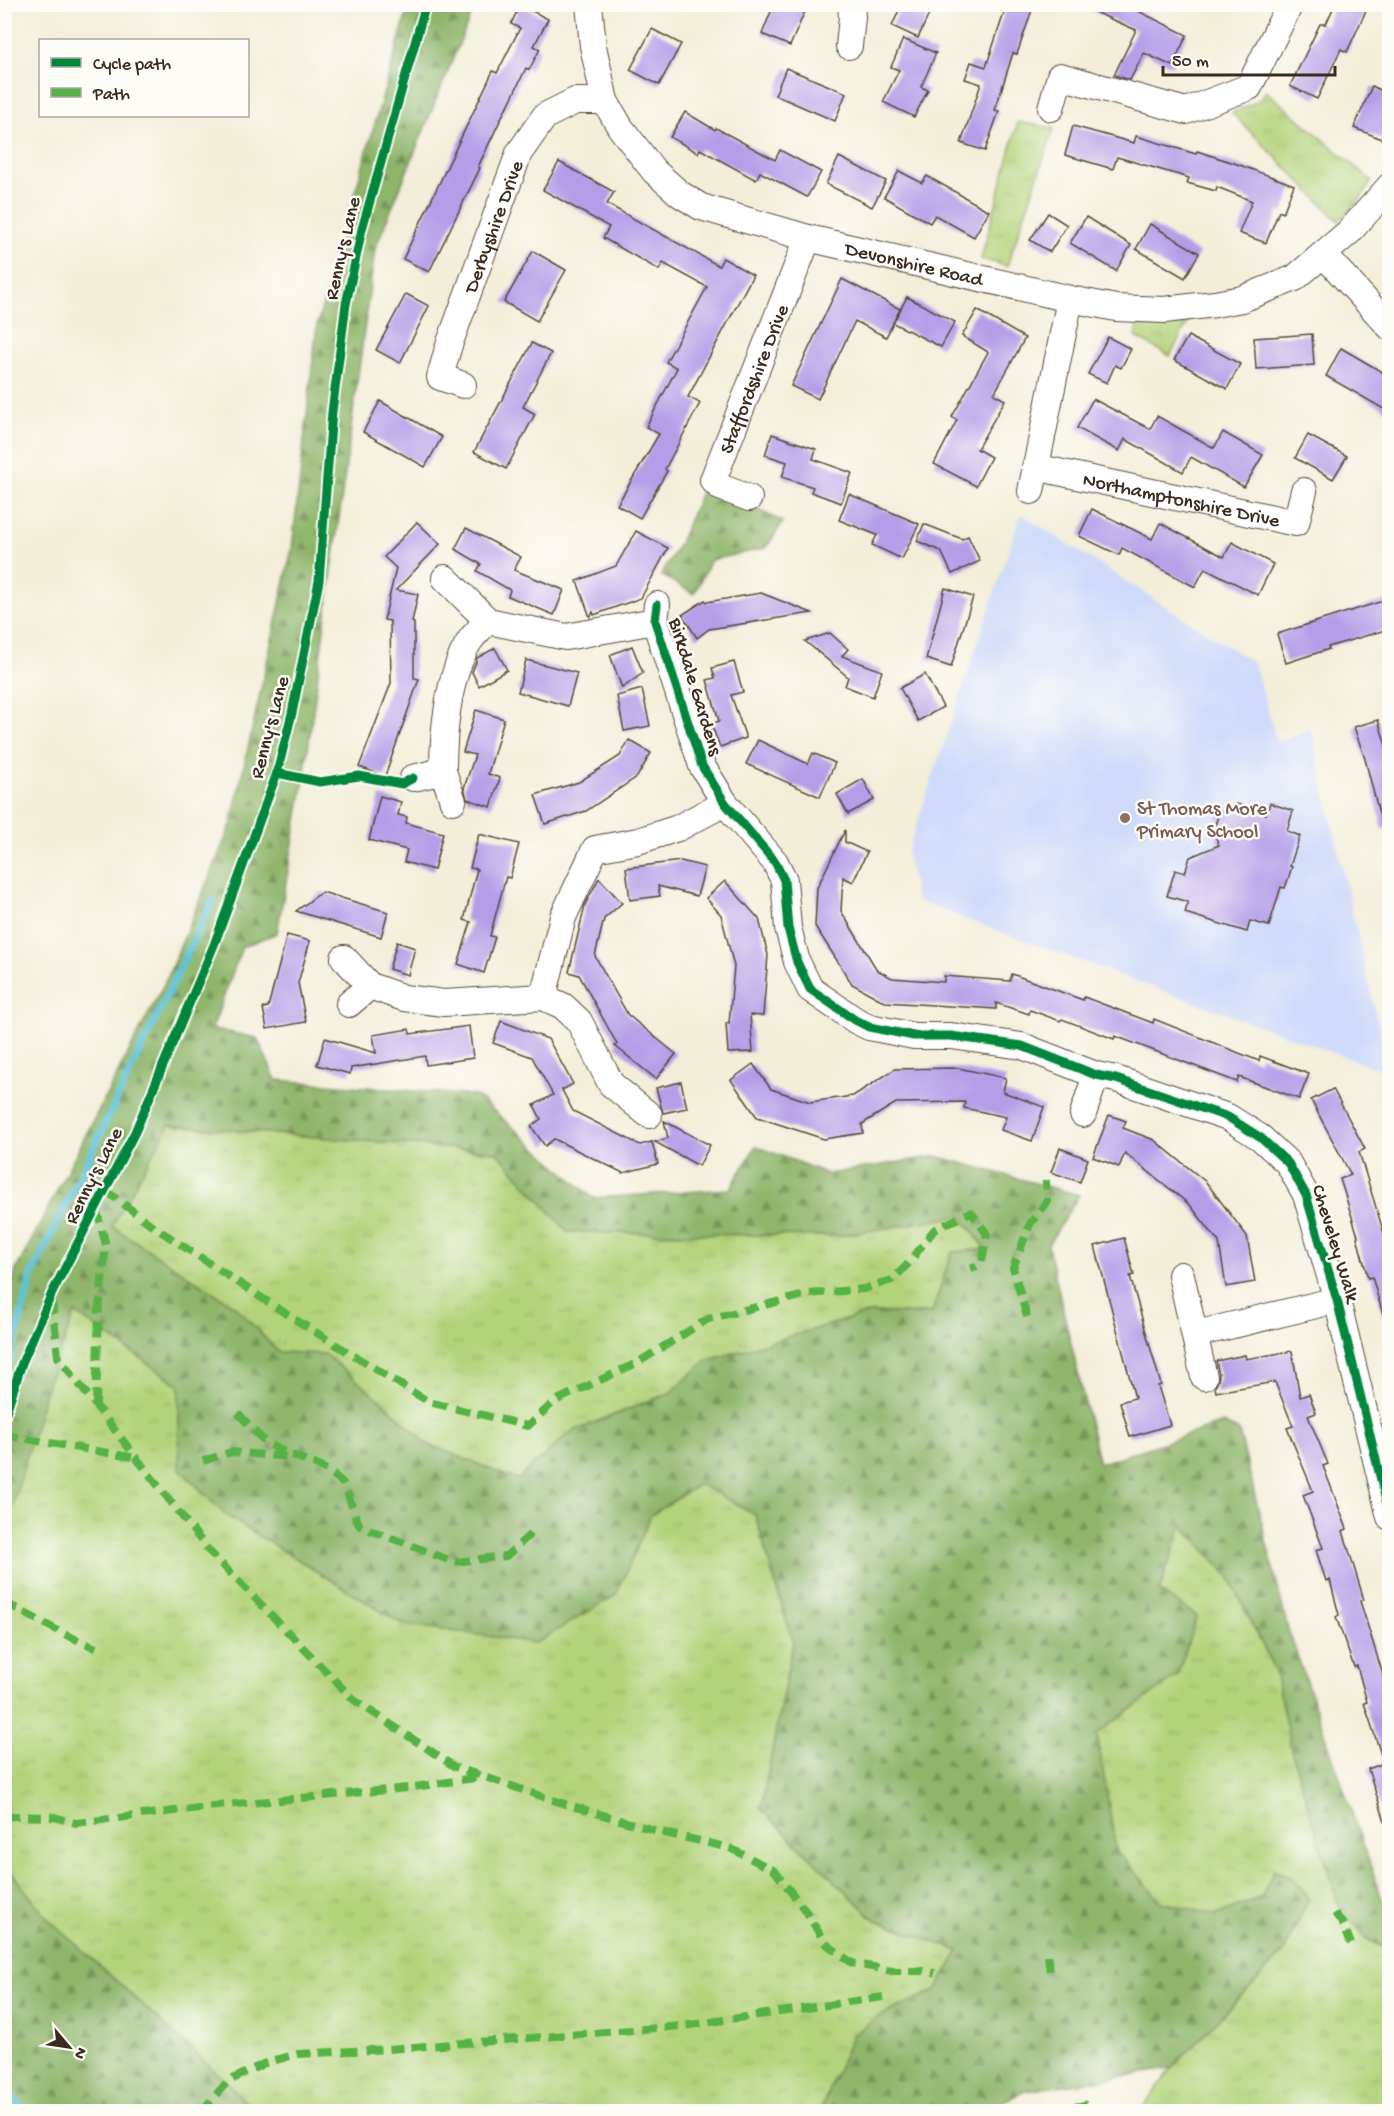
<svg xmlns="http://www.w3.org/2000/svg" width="1394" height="2116" font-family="'Gochi Hand',sans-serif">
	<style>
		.built { fill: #cfdafa }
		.grass { fill: url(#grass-tufts); stroke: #777e4c; stroke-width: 1.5 }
		.forest { fill: url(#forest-firs); stroke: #647044; stroke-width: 1.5; fill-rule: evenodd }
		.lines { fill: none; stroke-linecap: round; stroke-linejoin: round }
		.stream { stroke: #5dc4da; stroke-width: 7 }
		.building { fill: #b49ee8 }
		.minor-casing { stroke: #57473a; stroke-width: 28 }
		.minor { stroke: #fff; stroke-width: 26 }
		.quiet { stroke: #57b245; stroke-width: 8; stroke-dasharray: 15 8; stroke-linecap: butt }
		.cycleway-casing { stroke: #fdfcf7; stroke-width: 13 }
		.cycleway { stroke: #00873e; stroke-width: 9 }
		.education-dot { fill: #8d6e63; stroke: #fdfcf7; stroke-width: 2 }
		.labels { text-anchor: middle; stroke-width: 5; stroke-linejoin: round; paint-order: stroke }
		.street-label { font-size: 20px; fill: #3b2a1e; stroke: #fdfcf7 }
		.education-label { font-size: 20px; fill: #785e54; stroke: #fdfcf7; text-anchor: start }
	</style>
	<defs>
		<pattern id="grass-tufts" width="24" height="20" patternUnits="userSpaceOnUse" patternTransform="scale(1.5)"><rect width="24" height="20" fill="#b3d37a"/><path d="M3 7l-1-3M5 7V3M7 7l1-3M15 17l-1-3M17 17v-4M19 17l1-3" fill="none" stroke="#9bb569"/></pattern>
		<pattern id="forest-firs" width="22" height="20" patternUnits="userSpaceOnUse" patternTransform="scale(1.5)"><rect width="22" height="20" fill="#8eb56a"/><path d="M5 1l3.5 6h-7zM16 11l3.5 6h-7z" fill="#759357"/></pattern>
	</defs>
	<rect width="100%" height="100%" fill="#fdfcf7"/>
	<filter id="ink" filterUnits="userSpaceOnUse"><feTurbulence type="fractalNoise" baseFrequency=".0167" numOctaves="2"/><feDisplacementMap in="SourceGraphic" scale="12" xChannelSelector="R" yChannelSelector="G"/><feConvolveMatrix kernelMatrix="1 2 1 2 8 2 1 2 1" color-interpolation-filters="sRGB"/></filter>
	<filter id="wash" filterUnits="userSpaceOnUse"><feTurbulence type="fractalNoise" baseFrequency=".008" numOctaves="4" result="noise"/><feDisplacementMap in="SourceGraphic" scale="24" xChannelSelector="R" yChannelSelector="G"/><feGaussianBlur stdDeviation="1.35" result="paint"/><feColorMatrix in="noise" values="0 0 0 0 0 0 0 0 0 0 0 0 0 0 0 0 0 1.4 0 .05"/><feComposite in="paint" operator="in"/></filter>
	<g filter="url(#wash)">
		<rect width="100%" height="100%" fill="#f3eed9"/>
		<path class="built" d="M1021 514 1254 663 1277 742 1311 729 1389 1073 916 901 907 853Z"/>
		<g class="grass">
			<path d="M1266 91 1372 181 1359 201 1339 221 1232 113 1258 101Z"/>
			<path d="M1018 122 1054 128 1007 266 981 259Z"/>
			<path d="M1188 322 1170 356 1135 337 1139 324 1166 325Z"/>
			<path d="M169 1125 497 1152 568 1232 837 1236 960 1216 987 1250 952 1253 932 1313H869L706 1361 670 1393 571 1432 517 1480 427 1444 381 1400 324 1354 278 1352 236 1307 111 1226Z"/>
			<path d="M75 1313 179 1385 180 1468 224 1514 402 1624 616 1595 651 1515 699 1484 755 1514 793 1642 761 1809 874 1919 959 1951 936 1990 878 2017 852 2036 820 2111H254L227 2082 46 1917 5 1864 4 1533 47 1385Z"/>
			<path d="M1182 1525 1229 1576 1275 1671 1292 1753 1339 1905 1365 1938 1389 1950V2111H1141L1171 2069 1283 1953 1262 1897 1216 1915 1161 1902 1116 1850 1097 1734 1177 1676 1159 1591Z"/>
		</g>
		<g class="forest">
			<path d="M409 5H475L375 249 303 786 277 933 242 947 212 1029 257 1038 276 1080 477 1096 593 1198 730 1189 756 1146 828 1174 936 1156 1079 1195 1048 1245 1099 1464 1223 1423 1239 1431 1288 1629 1389 1919V1950L1365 1938 1339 1905 1292 1753 1275 1671 1229 1576 1182 1525 1159 1591 1197 1616 1177 1676 1097 1734 1116 1850 1161 1902 1216 1915 1262 1897 1274 1869 1294 1879 1309 1899 1283 1953 1171 2069 1025 2091 995 2105 989 2111H820L852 2036 878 2017 936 1990 959 1951 874 1919 761 1809 793 1643 755 1514 699 1484 651 1515 616 1595 536 1643 402 1624 224 1514 179 1468V1385L75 1313 47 1385 5 1533 4 1313 16 1270 167 978 231 825 292 549 317 325ZM169 1125 497 1152 568 1232 837 1236 960 1216 987 1249 952 1252 932 1313H869L706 1361 670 1393 571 1432 517 1480 427 1444 381 1400 324 1354 278 1352 236 1307 112 1226Z"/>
			<path d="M705 483 783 522 766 548 711 560 694 594 661 575 678 546Z"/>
			<path d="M5 1864 46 1917 227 2082 254 2111H5Z"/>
		</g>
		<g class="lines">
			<g class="stream">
				<path d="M4 1382 32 1275 213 900"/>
				<path d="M4 2091 29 2112"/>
			</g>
		</g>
		<g id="blocks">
			<g class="building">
				<path d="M774 4H808L790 46 762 34Z"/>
				<path d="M902 4H915L930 12 918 38 892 26Z"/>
				<path d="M1007 4H1034L1017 54 1013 53 995 110 999 111 985 151 961 143 981 84 965 79 971 62 986 67Z"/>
				<path d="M1076 4H1124L1187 35 1172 66 1144 53 1130 80 1114 75 1136 30Z"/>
				<path d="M1335 4H1369L1347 52 1341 49 1317 99 1290 86 1320 24H1326Z"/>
				<path d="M520 5 548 19 534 46 540 49 529 70 526 68 508 106H507L478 167 480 168 429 272 403 259 493 71 497 73 520 28 511 24Z"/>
				<path d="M652 29 681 44 659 85 630 70Z"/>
				<path d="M903 39 936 53 921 87 928 90 914 117 883 102 899 70 891 67Z"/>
				<path d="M786 68 846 93 835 121 775 95Z"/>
				<path d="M1372 86 1389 94V121L1382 139 1354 128Z"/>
				<path d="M685 112 715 130 716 128 775 160 780 150 821 172 807 197 760 172 756 180 700 149 698 153 670 137Z"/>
				<path d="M1073 126 1134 143 1136 136 1196 154 1197 151 1237 164 1294 185 1283 213 1279 211 1266 243 1239 233 1252 201 1217 187 1216 191 1187 183 1189 178 1117 157 1113 169 1065 155Z"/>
				<path d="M839 157 886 181 872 207 826 184Z"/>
				<path d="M559 162 614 192 607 204 719 266 723 258 753 275 688 397 700 403 665 469 667 471 640 518 617 505 659 434 646 427 677 368 666 362 707 287 663 263 659 270 603 238 609 227 543 190Z"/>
				<path d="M899 171 922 183 927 176 989 211 974 237 935 215 930 223 884 197Z"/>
				<path d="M1048 213 1067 225 1050 252 1030 240Z"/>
				<path d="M1086 217 1131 245 1116 271 1070 243Z"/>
				<path d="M1150 224 1199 253 1185 278 1136 249Z"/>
				<path d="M533 251 566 270 537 321 504 302Z"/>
				<path d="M842 279 900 309 886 337 855 321 818 399 791 386Z"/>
				<path d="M406 294 429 306 400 363 376 350Z"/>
				<path d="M907 297 955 322 941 347 893 323Z"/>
				<path d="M977 310 1025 338 994 394 1005 400 977 449 991 457 976 486 934 464 957 420 952 417 988 352 962 336Z"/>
				<path d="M1312 334 1314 365 1256 369 1254 338Z"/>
				<path d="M1188 336 1240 364 1227 389 1174 360Z"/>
				<path d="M1108 337 1131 349 1121 368 1115 365 1107 383 1088 374Z"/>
				<path d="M532 343 551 353 523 407 535 414 506 469 474 452Z"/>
				<path d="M1341 348 1389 376V412L1326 376Z"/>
				<path d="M1093 399 1150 429 1157 416 1214 448 1223 432 1263 455 1244 487 1191 457 1183 472 1125 439 1119 451 1077 428Z"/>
				<path d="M380 401 442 437 425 467 363 432Z"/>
				<path d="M772 434 816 449 813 459 852 473 841 503 811 492 813 487 782 477 787 462 765 455Z"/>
				<path d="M1308 435 1347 456 1333 479 1295 458Z"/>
				<path d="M849 494 919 524 902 559 872 545 877 535 839 520Z"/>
				<path d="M1092 509 1152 539 1160 523 1224 557 1232 542 1273 564 1258 595 1205 568 1195 587 1122 548 1119 555 1079 536Z"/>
				<path d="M417 522 440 544 396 590 418 594 412 622 414 623V678L419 679 385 776 359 767 391 683 390 621 384 620 396 568 384 557Z"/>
				<path d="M924 524 962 539 968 536 980 561 952 574 941 551 917 541Z"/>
				<path d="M466 528 521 557 514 570 564 590 554 615 508 596 510 590 477 571 481 564 455 549Z"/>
				<path d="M636 531 668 548 641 598 594 615 593 612 590 617 577 581 616 566Z"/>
				<path d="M945 588 973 597 951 667 926 659Z"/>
				<path d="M761 593 812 613 709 629 697 638 682 615 705 600 707 602Z"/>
				<path d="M1389 599V629L1328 647 1329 649 1286 663 1277 634Z"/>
				<path d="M830 633 848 649 842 656 882 671 873 697 845 686 848 677 805 641Z"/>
				<path d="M632 646 643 673 622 688 610 655Z"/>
				<path d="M495 648 507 670 479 686 472 672 476 662 477 658Z"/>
				<path d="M526 660 577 673 568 706 518 692Z"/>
				<path d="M734 662 743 692 731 695 746 738 720 747 711 724 719 721 707 680 715 678 712 668Z"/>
				<path d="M925 674 943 707 918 721 900 688Z"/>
				<path d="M642 689 650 726 624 731 617 696Z"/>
				<path d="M476 710 504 719 488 774 500 778 491 807 467 799 464 788 475 755 463 752Z"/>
				<path d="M1378 720 1389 755V828L1383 829 1365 759 1354 727Z"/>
				<path d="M629 740 651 753 637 777 586 811 545 824 535 795 579 782 620 756Z"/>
				<path d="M758 740 808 764 813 753 835 763 820 797 746 764Z"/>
				<path d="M863 779 874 800 848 814 837 794Z"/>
				<path d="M380 796 401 802 398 815 407 817 406 823 443 833 434 870 404 862 407 850 369 840Z"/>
				<path d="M1270 803 1293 811 1287 831 1300 836 1290 866 1292 867 1285 888 1281 887 1269 926 1250 921 1247 932 1185 913 1188 902 1167 896 1175 870 1185 873 1190 857 1219 845 1213 831 1219 813 1237 804 1266 814Z"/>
				<path d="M845 830V842L867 852 853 882 843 877 841 911 877 970 892 978 944 982V976L1010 981 1012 974 1083 1000 1084 997 1153 1023 1154 1019 1259 1061 1260 1056 1309 1074 1299 1099 1239 1077 1237 1082 1115 1036 1114 1039 1062 1019 1060 1021 1030 1010 1029 1014 996 1003V1009L885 1002 852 984 815 926 817 888Z"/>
				<path d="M479 834 519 844 510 878 506 877 499 902 490 936 495 937 484 973 458 964 471 922 464 920 477 869 470 868Z"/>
				<path d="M681 861 705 867 697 896 658 886 660 896 630 900 626 868Z"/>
				<path d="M599 878 622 903 604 919 595 956 628 1015 676 1054 656 1079 615 1046 617 1044 579 975 569 972 585 905Z"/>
				<path d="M725 881 759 919 768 955 763 1016 750 1015 753 1052 728 1053 726 1023H729L734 966 721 915 706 898Z"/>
				<path d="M322 892 388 912 381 937 296 911Z"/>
				<path d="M287 935 310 941 298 983 306 1022 267 1029 263 1008 268 1007Z"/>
				<path d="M397 942 415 948 408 975 389 969Z"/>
				<path d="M501 1021 548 1039 573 1084 562 1090 573 1111 640 1145 652 1142 658 1164 623 1173 554 1139 545 1146 531 1126 541 1119 534 1105 553 1095 532 1057 493 1043Z"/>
				<path d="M469 1026 473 1058 426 1065 425 1056 351 1068 350 1074 317 1065 325 1038 376 1053 373 1035 409 1029 410 1034Z"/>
				<path d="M753 1064 771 1089 810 1102 853 1096 895 1069 958 1068 1006 1078 1003 1092 1044 1107 1032 1141 1001 1130 1006 1117 964 1108 965 1102 896 1103 862 1124 863 1133 824 1139 757 1117 731 1080Z"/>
				<path d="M681 1082 687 1108 663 1113 656 1088Z"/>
				<path d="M1333 1089 1365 1149 1359 1152 1389 1250V1321H1385L1372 1277 1368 1278 1357 1237 1358 1236 1340 1179 1351 1175 1311 1100Z"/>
				<path d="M1109 1115 1126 1121 1123 1128 1154 1140 1206 1182 1247 1236 1255 1282 1226 1287 1219 1242 1190 1205 1125 1153 1119 1167 1093 1157Z"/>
				<path d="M664 1121 710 1145 699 1166 655 1142 668 1138Z"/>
				<path d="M1060 1148 1088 1159 1080 1182 1051 1172Z"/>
				<path d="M1124 1238 1134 1275 1130 1276 1161 1385 1158 1386 1170 1425 1130 1437 1120 1402 1135 1398 1095 1246Z"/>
				<path d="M1292 1351 1300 1397 1309 1394 1316 1413 1308 1416 1328 1464 1323 1466 1347 1529 1343 1531 1364 1600 1360 1601 1389 1694V1823L1386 1824 1368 1769 1384 1763 1364 1703 1367 1702 1357 1666 1354 1667 1336 1617 1339 1615 1330 1580 1326 1581 1316 1550 1323 1548 1303 1495 1313 1491 1287 1428 1293 1426 1275 1382 1216 1392 1215 1387 1218 1381 1219 1374 1216 1361 1245 1355 1246 1359Z"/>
			</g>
		</g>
	</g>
	<g filter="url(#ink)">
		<use href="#blocks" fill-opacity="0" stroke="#57473a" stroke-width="1.5"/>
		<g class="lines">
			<defs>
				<g id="minor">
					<path id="s1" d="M589 4 593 46 605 101 620 127 654 171 680 194 701 207 808 238 1070 299 1116 308 1164 310 1215 304 1242 299 1295 278 1349 232 1390 186"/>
					<path d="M849 46 852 17 851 4"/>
					<path d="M1051 108 1060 76 1186 111 1249 87 1290 4"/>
					<path d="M1324 255 1390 327"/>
					<path id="s2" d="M463 385 440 377 449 345 519 153 545 116 575 101H605"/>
					<path id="s3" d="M1035 467 1296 523 1304 491"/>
					<path d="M1031 491 1070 299"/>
					<path id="s4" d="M749 498 720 487 713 480 808 238"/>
					<path d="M445 578 488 621"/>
					<path d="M657 605 655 621 702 766 725 803 775 862 784 880 788 928 797 962 810 989 855 1020 869 1027 914 1036H951L1022 1046 1096 1075 1116 1079 1228 1117 1261 1138 1288 1163 1306 1195 1337 1300 1390 1517"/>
					<path d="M443 771C443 732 448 676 469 642 474 634 482 627 488 621L566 637 655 621"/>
					<path d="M413 778 443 771 453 801"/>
					<path d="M344 958 370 986 404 998 444 1003 543 997 563 1006 579 1021 611 1084 649 1115"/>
					<path d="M543 997 563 917 595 849 638 841 678 828 725 803"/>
					<path d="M349 1004 370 986"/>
					<path d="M1083 1114 1096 1075"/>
					<path d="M1181 1275 1204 1377"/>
					<path d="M1196 1334 1337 1300"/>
				</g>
			</defs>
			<use href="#minor" class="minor-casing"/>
			<use href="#minor" class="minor"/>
			<g class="quiet">
				<path d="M105 1190 157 1229 291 1317 429 1402 528 1426 555 1401 637 1363 708 1319 809 1294 864 1289 892 1280 907 1265 934 1230 971 1212 987 1234 982 1263 971 1269"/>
				<path d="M96 1208 106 1245 99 1308 96 1404"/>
				<path d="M52 1299 58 1357 209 1551 354 1700 455 1767 565 1804 661 1832 730 1848 775 1871 807 1913 825 1943 852 1963 892 1971H924L935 1973"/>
				<path d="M1027 1317 1013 1268 1030 1224 1047 1201 1046 1180"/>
				<path d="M238 1413C248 1423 258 1438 271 1445 295 1460 325 1462 343 1484 349 1492 353 1514 360 1526L454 1562 506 1556 535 1530"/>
				<path d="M4 1435 137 1458"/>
				<path d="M203 1461 232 1452 289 1457"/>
				<path d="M4 1602 64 1634 96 1648"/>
				<path d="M4 1816 54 1817 76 1823 216 1806 408 1788 481 1777"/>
				<path d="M1335 1913 1344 1926 1351 1944"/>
				<path d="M1048 1956 1050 1972"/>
				<path d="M201 2112 227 2082 265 2063 298 2054 388 2049 683 2026 883 1997"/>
				<path d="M1004 2112C1033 2104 1066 2113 1093 2102"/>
			</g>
			<defs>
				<g id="cycleway">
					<path d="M657 605 655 621 702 766 725 803 775 862 784 880 788 928 797 962 810 989 855 1020 869 1027 914 1036H951L1022 1046 1096 1075 1116 1079 1228 1117 1261 1138 1288 1163 1306 1195 1337 1300 1390 1517"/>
					<path d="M277 773 320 782 359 776 402 784 413 778"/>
					<path d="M4 1418 22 1363 52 1293 135 1132 214 945 277 773 292 713 319 581 332 412 346 304 362 229 426 4"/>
				</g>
			</defs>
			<use href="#cycleway" class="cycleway-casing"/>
			<use href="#cycleway" class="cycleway"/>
		</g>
	</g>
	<circle class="education-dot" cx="1125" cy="818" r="6"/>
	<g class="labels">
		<g class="street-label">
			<text dy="7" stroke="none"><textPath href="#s2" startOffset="184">Derbyshire Drive</textPath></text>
			<text transform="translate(341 248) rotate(-77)" y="7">Renny's Lane</text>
			<text dy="7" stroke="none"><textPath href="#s1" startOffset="464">Devonshire Road</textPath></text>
			<text dy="7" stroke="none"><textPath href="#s4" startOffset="150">Staffordshire Drive</textPath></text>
			<text dy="7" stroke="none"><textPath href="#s3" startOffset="150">Northamptonshire Drive</textPath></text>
			<text transform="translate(697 686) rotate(73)" y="7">Birkdale Gardens</text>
			<text transform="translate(268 727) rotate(-75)" y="7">Renny's Lane</text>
			<text transform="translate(92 1175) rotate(-63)" y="7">Renny's Lane</text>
			<text transform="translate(1337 1243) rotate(73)" y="7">Cheveley Walk</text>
		</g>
		<g class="education-label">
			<text x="1137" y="814">St Thomas More<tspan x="1137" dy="23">Primary School</tspan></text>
		</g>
	</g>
	<rect width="1394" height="2116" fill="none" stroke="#fdfcf7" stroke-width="24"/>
	<rect x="39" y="39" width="210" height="78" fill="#fdfcf7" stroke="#afa8a0" stroke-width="1.5"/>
	<rect x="51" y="58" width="30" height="9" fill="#00873e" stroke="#afa8a0" stroke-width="1.5"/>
	<text x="93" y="69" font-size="18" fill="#3b2a1e">Cycle path</text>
	<rect x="51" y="88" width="30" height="9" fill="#57b245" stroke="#afa8a0" stroke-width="1.5"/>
	<text x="93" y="99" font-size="18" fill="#3b2a1e">Path</text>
	<g transform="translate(69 2047) rotate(119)" stroke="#fdfcf7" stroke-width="4.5" paint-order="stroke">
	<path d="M0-4.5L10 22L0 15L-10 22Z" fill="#3b2a1e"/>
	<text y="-9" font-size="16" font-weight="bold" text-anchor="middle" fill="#3b2a1e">N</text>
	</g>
	<path d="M1163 66v9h172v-9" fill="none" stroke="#3b2a1e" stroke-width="3"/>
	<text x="1172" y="66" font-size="18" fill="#3b2a1e" stroke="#fdfcf7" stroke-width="4.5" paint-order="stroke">50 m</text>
</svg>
